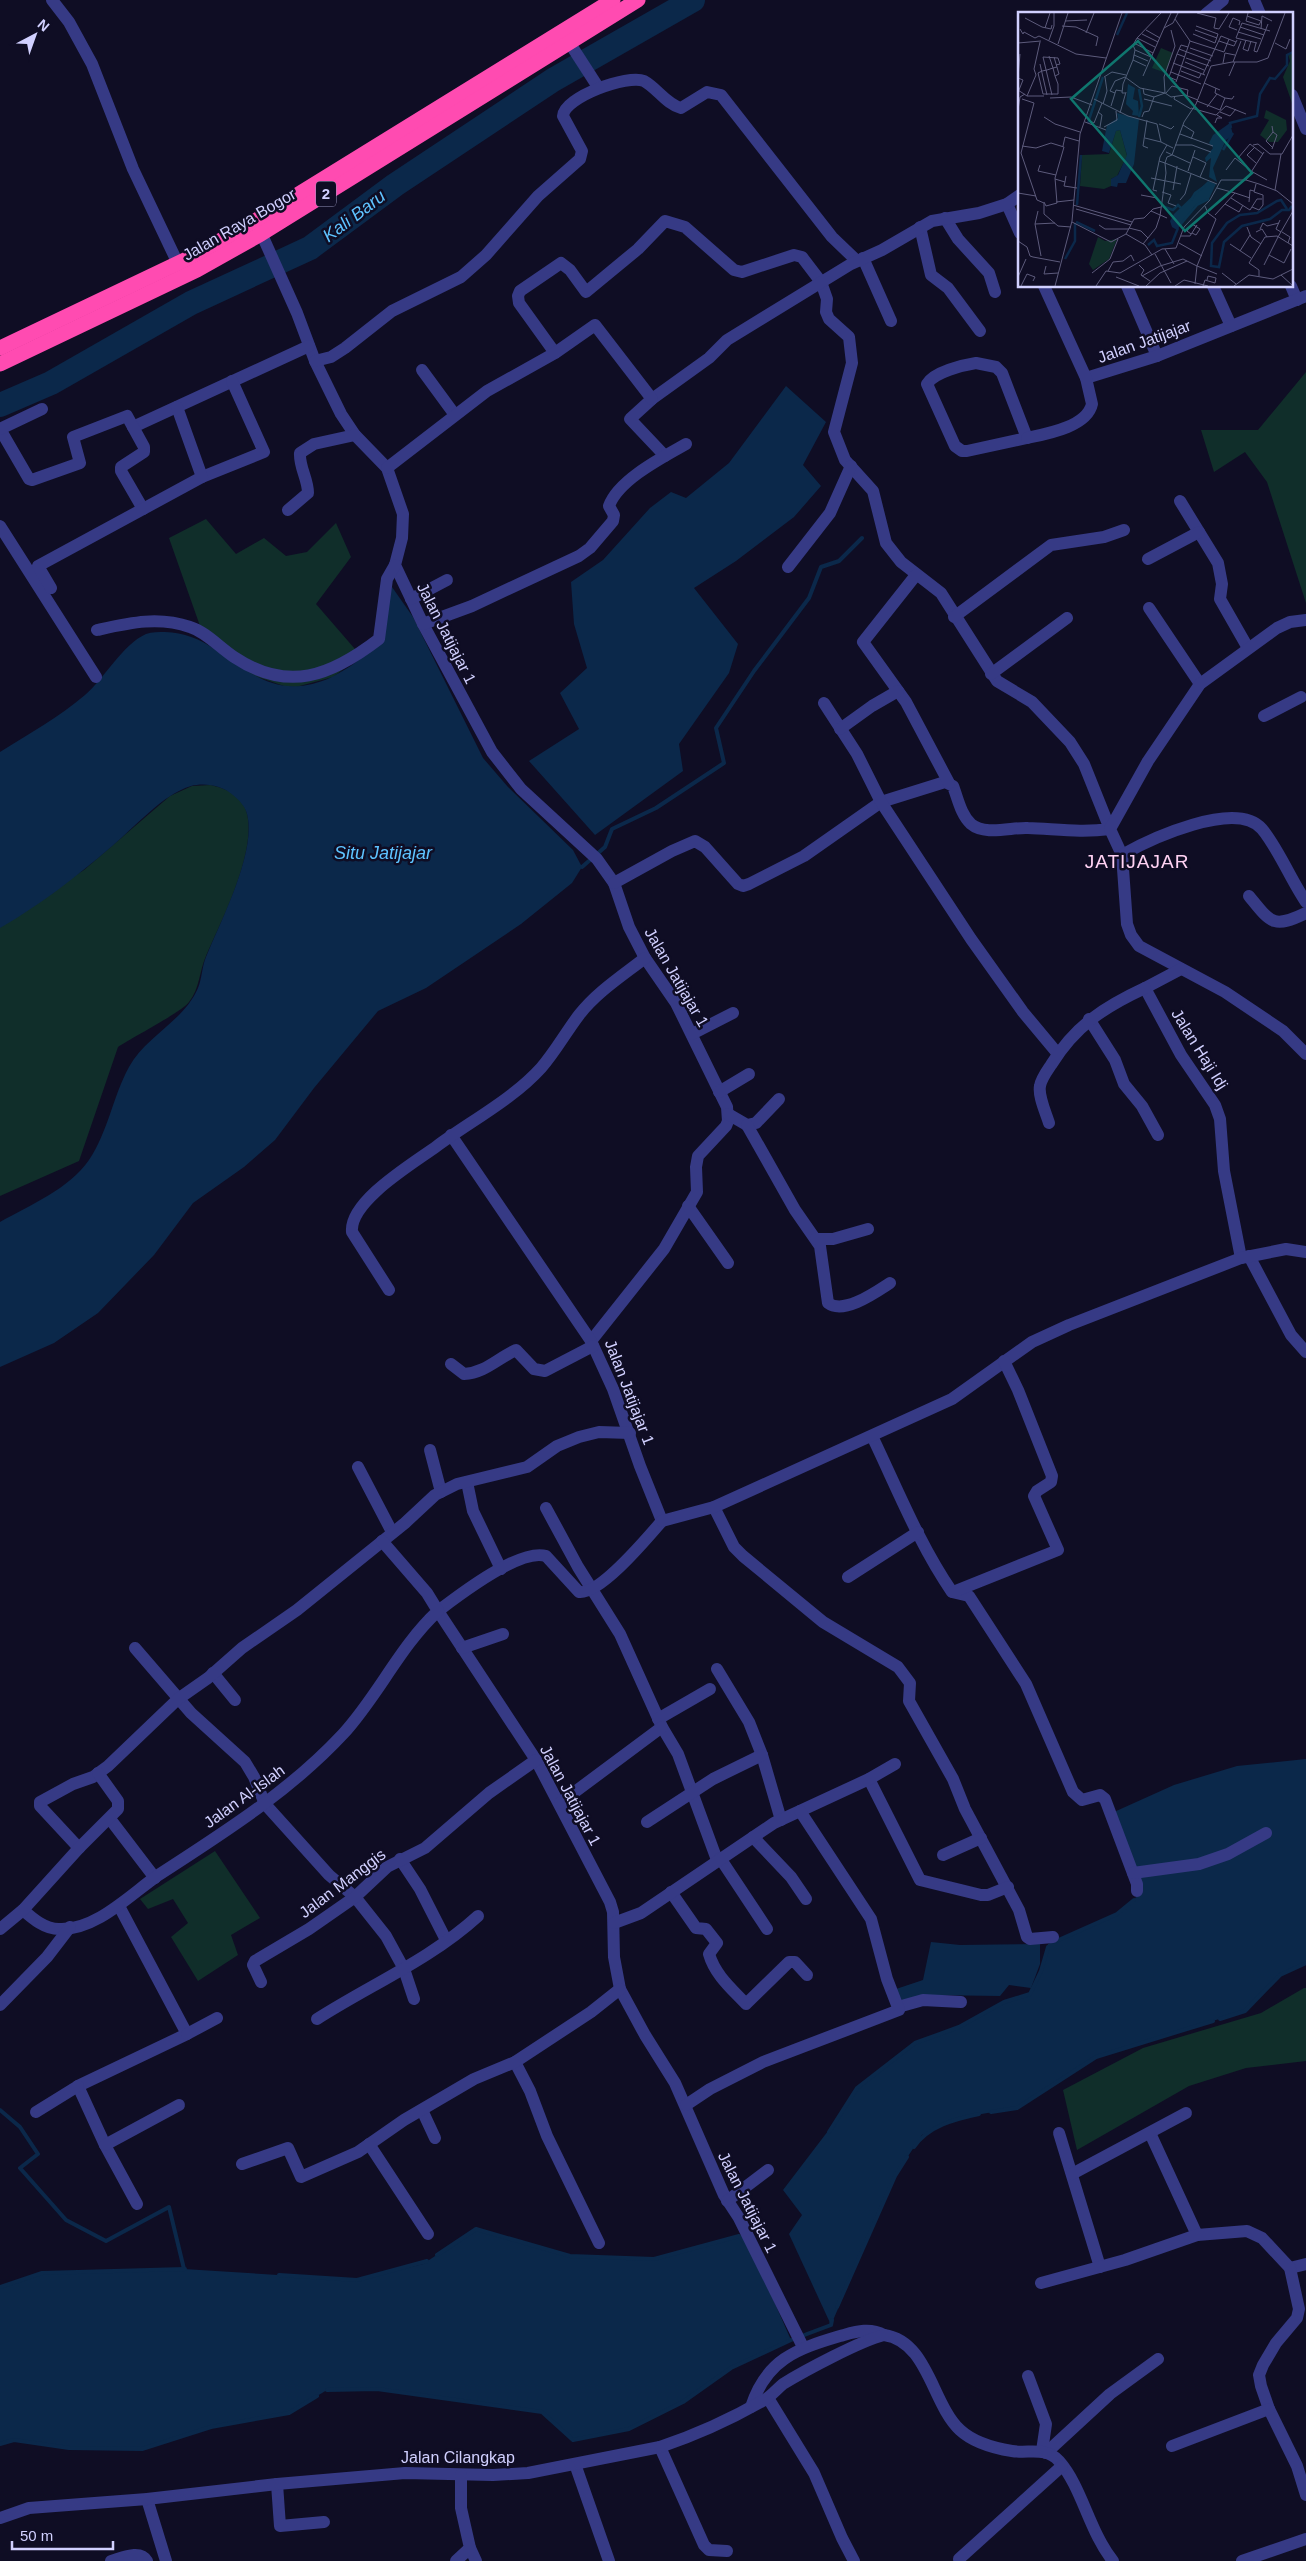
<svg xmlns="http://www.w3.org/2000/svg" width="1306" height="2561" font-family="Arial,sans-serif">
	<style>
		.green { fill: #102e2a }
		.water { fill: #0b284a }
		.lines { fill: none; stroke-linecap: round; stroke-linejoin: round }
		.stream { stroke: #0b284a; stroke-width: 4 }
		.river { stroke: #0b284a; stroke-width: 24 }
		.minor { stroke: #363a85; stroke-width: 12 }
		.highway { stroke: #ff4bb1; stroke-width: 15 }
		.labels { text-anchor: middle; stroke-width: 5; stroke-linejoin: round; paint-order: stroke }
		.shield { fill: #0f0d24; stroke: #9796bd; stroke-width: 1 }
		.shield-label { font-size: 15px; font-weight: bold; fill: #d1d0ff }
		.street-label { font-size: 16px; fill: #d1d0ff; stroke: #0f0d24 }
		.water-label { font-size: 18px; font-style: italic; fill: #5ec3ff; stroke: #0f0d24 }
		.quarter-label { font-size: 19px; letter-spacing: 1px; fill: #ffd2f3; stroke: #0f0d24 }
		.inset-river { fill: none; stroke: #0b284a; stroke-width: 2.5 }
		.inset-road { fill: none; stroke: #5d5b7c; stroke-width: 1 }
		.view { fill: #0f766e; fill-opacity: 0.15; stroke: #0f766e; stroke-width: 2.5 }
		.inset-edge { fill: none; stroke: #d1d0ff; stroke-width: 2.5 }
	</style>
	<rect width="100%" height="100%" fill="#0f0d24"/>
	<g class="green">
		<path d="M1306 372V603L1267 482 1245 452 1214 472 1201 430H1258Z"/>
		<path d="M206 519 236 554 264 538 286 556 307 552 336 523 351 557 316 604 361 656 333 677 296 687 284 686 249 674 206 643 169 538Z"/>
		<path d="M211 785C222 788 233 791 241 801 267 834 220 923 206 956 199 972 200 988 189 1002 182 1012 131 1038 118 1047L79 1161 0 1196V923L84 870 170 796 192 786Z"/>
		<path d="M215 1851 260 1918 231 1935 238 1955 198 1981 171 1937 188 1923 173 1899 148 1909 140 1899Z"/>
		<path d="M1304 1988H1306V2061L1246 2068 1189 2086 1077 2150 1063 2090 1143 2048 1261 2013Z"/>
	</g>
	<g class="water">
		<path d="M786 386 826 422 803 465 821 486 794 517 736 561 694 588 738 644 729 673 679 744 683 771 595 835 529 761 579 729 560 693 587 668 574 624 571 582 603 560 650 508 671 492 686 498 729 463Z"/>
		<path d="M392 587 413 617 483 758 508 787 573 850 582 867 572 883 521 924 426 988 378 1011 314 1088 275 1140 244 1167 193 1203 154 1255 98 1313 54 1343 0 1367V1222C30 1205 69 1189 89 1160 108 1132 113 1096 129 1067 146 1036 184 1021 198 988 202 978 202 966 206 957 220 922 257 852 247 814 245 806 239 800 233 795 223 786 205 782 191 786 163 794 134 828 111 847 76 877 40 905 0 928V752C29 734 59 717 85 695 104 679 123 644 146 634 152 632 159 632 165 632 228 633 251 708 325 680 338 675 362 660 371 648 378 640 388 600 392 587Z"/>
		<path d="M1306 1759V1963L1280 1975 1245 2011 1096 2057 1017 2108 958 2118 922 2135 895 2176 831 2325 789 2234 802 2215 783 2190 828 2131 857 2088 915 2043 959 2027 1004 2002 1030 1994 1041 1971 1048 1944 1117 1914 1142 1892 1114 1812 1174 1785 1237 1766Z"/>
		<path d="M931 1942 960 1945 1040 1944V1964L1031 1988 1009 1985 1000 1996 930 1995 901 2003 896 1989 923 1980Z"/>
		<path d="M476 2229 570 2256 654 2259 739 2236 752 2251 791 2340 731 2368 683 2402 629 2429 573 2440 542 2412 377 2389 327 2390 289 2413 211 2427 142 2449 69 2448 14 2440 0 2444V2287L42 2273 184 2269 357 2280 423 2264Z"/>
	</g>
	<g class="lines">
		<g class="stream">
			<path d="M582 867 605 847 612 829 656 808 724 763 716 728 754 671 809 598 821 567 839 561 862 538"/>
			<path d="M1054 1942 1117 1914 1134 1900"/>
			<path d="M1220 2019 1245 2011 1280 1975 1306 1963"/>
			<path d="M0 2110 20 2127 38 2154 20 2168 66 2220 106 2241 169 2207 184 2269"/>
			<path d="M991 2112 1017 2108 1096 2057 1213 2021"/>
			<path d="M829 2132 857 2088 915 2043 959 2027 1004 2002 1030 1994 1041 1971 1048 1947"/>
			<path d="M914 2147C928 2126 955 2119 979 2114"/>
			<path d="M437 2255 476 2229 570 2256 654 2259 739 2236 747 2245"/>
			<path d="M279 2275 357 2280 427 2261"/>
			<path d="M0 2287 42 2273 185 2269"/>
			<path d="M837 2307 895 2176 907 2157"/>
			<path d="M327 2390 377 2389 542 2412 573 2440 629 2429 683 2402 731 2368 791 2340 831 2325 832 2320"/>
			<path d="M0 2444 14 2440 69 2448 142 2449 211 2427 289 2413 317 2396"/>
		</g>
		<path class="river" d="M0 405 51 383 191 303 310 248 395 185 553 80 693 0"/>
		<g class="minor">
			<path d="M52 0 69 22 92 64 133 169 182 272"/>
			<path d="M1254 0 1260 14"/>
			<path d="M1206 14 1223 0"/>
			<path d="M569 42 598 87"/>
			<path d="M1292 95 1306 129"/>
			<path d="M1007 204 1020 233"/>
			<path d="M945 218 958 239 989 273 995 292"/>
			<path d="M258 226 297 313 315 361 341 414 355 435 387 468 403 514 402 538 395 565 423 624 492 752 521 789 597 859 614 883 629 927 645 958 676 1003 727 1107 728 1121 726 1126 698 1156 696 1167 697 1192 664 1249 591 1341 613 1389 640 1466 662 1521"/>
			<path d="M920 227 931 275 948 288 980 331"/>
			<path d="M863 258 891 321"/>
			<path d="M1127 286 1157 356"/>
			<path d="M1213 286 1231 326"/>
			<path d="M1291 286 1297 300"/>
			<path d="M555 353 519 303 518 296 520 291 561 263 570 270 586 292 638 249 665 221 685 227 734 270 742 272 794 255 802 257 821 282 827 299 826 312 829 319 849 337 852 363 834 432 845 460 873 491 886 543 901 562 941 593 997 681 1032 702 1070 742 1084 764 1110 829C1081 833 1056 829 1028 828 1012 827 985 836 971 824 961 815 958 799 953 786L945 782 881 802 804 856 749 884 743 886 738 884 705 847 695 841 672 851 614 883"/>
			<path d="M315 361 331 357 345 348 392 311 461 277 486 255 538 196 580 159 582 151 563 116C564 97 628 74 644 81 657 88 666 104 681 108L707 92 721 95 832 237 857 261"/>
			<path d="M976 363 996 367 1002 373 1027 438 967 451H962L955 446 927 384C934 372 963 365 976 363Z"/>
			<path d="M422 370 455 415"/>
			<path d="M1086 378 1157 356 1306 296"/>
			<path d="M133 427 309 346"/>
			<path d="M0 429 29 479 32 480 80 463 73 437 127 416 144 447V452L121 467V471L143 509"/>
			<path d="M0 429 42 409"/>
			<path d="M1027 438C1046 434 1087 427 1092 404L1086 378 1044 286"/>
			<path d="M665 456 630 419 652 399 709 358 727 340 851 264 882 250 932 221 979 213 1007 204 1020 195"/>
			<path d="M387 468 487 391 555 353 595 325 652 399"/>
			<path d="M202 477 264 452 232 381"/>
			<path d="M1180 501 1218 563 1222 584 1220 599 1248 648"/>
			<path d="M288 510 308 493C308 479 299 467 300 453L314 444 355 435"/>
			<path d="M0 526 96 677"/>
			<path d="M1148 559 1199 532"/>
			<path d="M788 567 830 513 851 466"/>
			<path d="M916 575 863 642 906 702 949 783"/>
			<path d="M51 588 38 566 202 477 177 407"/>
			<path d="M411 599 447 580"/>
			<path d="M1149 608 1200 684"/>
			<path d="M954 617 1051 545 1104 537 1124 530"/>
			<path d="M1306 620 1290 622 1277 628 1200 684 1148 761 1110 829 1122 855 1127 924 1131 935 1139 946 1225 992 1283 1031 1306 1054"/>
			<path d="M423 624 472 606 579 556 590 548 613 521 614 515 609 506C618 480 663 457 686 444"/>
			<path d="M97 630C129 623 158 616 190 627 206 632 219 647 234 657 288 693 331 676 379 639L387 579 395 565"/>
			<path d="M991 674 1067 618"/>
			<path d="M824 703 857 754 881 802 971 939 1023 1012 1058 1054"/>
			<path d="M1264 716 1301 697"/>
			<path d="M840 729 872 706 898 691"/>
			<path d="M1122 855C1150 839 1236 799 1262 829 1278 848 1291 880 1306 902"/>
			<path d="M1249 896C1271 923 1273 929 1306 913"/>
			<path d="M1181 969 1145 988 1181 1055 1215 1105 1220 1119 1224 1171 1241 1258"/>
			<path d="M1089 1019 1115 1060 1124 1084 1142 1106 1158 1135"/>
			<path d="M692 1034 733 1013"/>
			<path d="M719 1092 749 1074"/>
			<path d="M728 1114 747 1125 756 1123 779 1099"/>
			<path d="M1049 1123C1046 1113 1038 1096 1040 1086 1041 1079 1047 1071 1051 1065 1075 1026 1104 1007 1145 988"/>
			<path d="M747 1125 795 1210 820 1246 828 1303C844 1315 876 1292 890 1283"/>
			<path d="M451 1135 591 1341"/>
			<path d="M688 1206 728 1263"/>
			<path d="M816 1239H833L868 1229"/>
			<path d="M1249 1256 1291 1335 1306 1352"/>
			<path d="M389 1290 352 1232C349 1201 414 1163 437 1146 471 1121 513 1099 541 1068 555 1052 566 1032 579 1015 597 992 622 976 645 958"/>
			<path d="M451 1364 464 1374C485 1373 498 1358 516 1350L534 1369 545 1371 593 1346"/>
			<path d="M872 1436C897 1488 919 1544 952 1592L969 1596 1026 1684 1073 1792 1082 1800 1100 1795 1105 1799 1137 1884V1891"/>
			<path d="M430 1450 441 1492"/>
			<path d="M358 1467 392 1532"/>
			<path d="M467 1482 473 1511 501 1569"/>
			<path d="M714 1507 734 1547 743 1556 823 1622 898 1667 910 1683 909 1701 953 1779 965 1809 1019 1910 1027 1937 1030 1939 1053 1937"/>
			<path d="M546 1508 578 1567 620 1634 662 1727 678 1754 717 1860"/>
			<path d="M662 1521C648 1537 600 1595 579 1592L546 1556C520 1548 459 1595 438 1611L536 1760 610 1902 613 1912 614 1957 620 1989 645 2035 675 2083 724 2195 739 2218 803 2347"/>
			<path d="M662 1521 714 1507 952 1399 1032 1342 1069 1325 1241 1258 1286 1249 1306 1252"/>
			<path d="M848 1577 918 1532"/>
			<path d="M953 1592 1058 1550 1034 1496 1037 1491 1051 1482 1052 1476 1018 1390 1004 1361"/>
			<path d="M135 1648 191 1713 245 1762 254 1777 265 1804 329 1875 355 1897 386 1936 404 1969 414 1999"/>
			<path d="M462 1648 503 1634"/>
			<path d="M717 1669 749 1722 762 1755 781 1820"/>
			<path d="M213 1673 235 1700"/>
			<path d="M658 1719 710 1689"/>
			<path d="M869 1779 920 1880 981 1895H988L1008 1887"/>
			<path d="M560 1803 662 1727"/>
			<path d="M110 1819 155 1878"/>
			<path d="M647 1822 713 1779 762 1755"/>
			<path d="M753 1837 791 1877 806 1899"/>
			<path d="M79 1848 40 1806V1802L73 1784 93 1777 108 1766 178 1699 208 1678 242 1648 297 1610 405 1523 435 1495 457 1484 527 1467 557 1446 579 1437 599 1432 630 1433"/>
			<path d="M943 1855 981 1838"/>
			<path d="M720 1858 767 1929"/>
			<path d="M400 1859 420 1889 446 1940"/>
			<path d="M1133 1873 1199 1864 1228 1854 1266 1833"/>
			<path d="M671 1892 696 1928 706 1929 717 1943 709 1954C715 1975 732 1989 746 2004L789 1962H795L807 1975"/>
			<path d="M119 1906 187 2034 78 2086 105 2145 137 2204"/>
			<path d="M23 1910C33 1919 45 1929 59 1929 95 1931 130 1895 157 1876 223 1833 289 1792 343 1734 378 1696 400 1646 438 1611L427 1593 382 1541"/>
			<path d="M614 1923 641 1913 774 1823 869 1779 895 1764"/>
			<path d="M0 1929 23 1910 79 1848 118 1809V1801L98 1773"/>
			<path d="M261 1982 253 1965 255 1961 309 1929 355 1897 387 1867 425 1848 489 1793 536 1760"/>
			<path d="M0 2005 47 1957 70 1927"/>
			<path d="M898 2007 923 2000 961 2002"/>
			<path d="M317 2019C370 1985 431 1959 478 1916"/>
			<path d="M187 2034 217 2018"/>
			<path d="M515 2062 530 2091 547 2136 599 2243"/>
			<path d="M686 2105 710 2089 763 2062 899 2010 887 1979 871 1919 800 1811"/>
			<path d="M422 2110 435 2138"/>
			<path d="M36 2112 78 2086"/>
			<path d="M1059 2133 1100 2267"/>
			<path d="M1150 2133 1197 2235"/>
			<path d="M369 2144 428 2234"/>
			<path d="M105 2145 179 2105"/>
			<path d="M242 2164 288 2148 301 2177 358 2152 404 2120 474 2079 515 2062 591 2012 620 1989"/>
			<path d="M1072 2174 1186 2113"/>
			<path d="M727 2201 768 2170"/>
			<path d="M1290 2268 1306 2264"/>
			<path d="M1041 2283 1125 2260 1197 2235 1247 2231 1262 2238 1290 2268 1299 2309 1297 2318 1276 2343 1263 2365 1259 2375 1261 2386 1269 2409 1297 2466 1306 2495"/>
			<path d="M1028 2376 1046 2424 1042 2451"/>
			<path d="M768 2398 814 2473 842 2538 854 2561"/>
			<path d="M751 2407C766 2360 796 2349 840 2336 855 2332 869 2327 884 2335"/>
			<path d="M1172 2446 1269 2409"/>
			<path d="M660 2447 704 2545 709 2550 727 2551"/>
			<path d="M1046 2453 1110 2394 1158 2359"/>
			<path d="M575 2464 609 2561"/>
			<path d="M277 2484 280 2526 324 2522"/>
			<path d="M147 2499 166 2561"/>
			<path d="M0 2518 29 2508 147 2499 277 2484 405 2473 493 2475 528 2473 660 2447C696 2435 733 2418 766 2399 772 2395 777 2389 783 2384 804 2371 860 2341 884 2335 928 2341 932 2404 960 2430 974 2443 993 2448 1012 2451 1028 2454 1046 2446 1059 2461 1082 2487 1089 2531 1113 2561"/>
			<path d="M470 2548 476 2561"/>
			<path d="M959 2559 1062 2466"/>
			<path d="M111 2561C122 2558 140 2549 147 2561"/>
			<path d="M456 2561 470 2548 461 2508V2475"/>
			<path d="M1242 2561 1306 2539"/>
		</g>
		<g class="highway">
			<path d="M0 348 191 257 255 221 613 0"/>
			<path d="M0 364 197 270 261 234 638 0"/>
		</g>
	</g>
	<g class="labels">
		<rect class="shield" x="316" y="181.5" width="20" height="25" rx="4"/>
		<g class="shield-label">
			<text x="326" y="199">2</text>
		</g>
		<g class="street-label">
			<text transform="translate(239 224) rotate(-30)" y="6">Jalan Raya Bogor</text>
			<text transform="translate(1144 341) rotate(-20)" y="6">Jalan Jatijajar</text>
			<text transform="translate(447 633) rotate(63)" y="6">Jalan Jatijajar 1</text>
			<text transform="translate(677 977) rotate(60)" y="6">Jalan Jatijajar 1</text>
			<text transform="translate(1200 1049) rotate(58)" y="6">Jalan Haji Idj</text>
			<text transform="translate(630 1392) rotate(69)" y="6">Jalan Jatijajar 1</text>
			<text transform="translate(571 1795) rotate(62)" y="6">Jalan Jatijajar 1</text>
			<text transform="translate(244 1796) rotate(-36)" y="6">Jalan Al-Islah</text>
			<text transform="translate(342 1883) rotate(-37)" y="6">Jalan Manggis</text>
			<text transform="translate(748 2202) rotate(63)" y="6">Jalan Jatijajar 1</text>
			<text x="458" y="2463">Jalan Cilangkap</text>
		</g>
		<g class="water-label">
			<text transform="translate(354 216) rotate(-37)" y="6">Kali Baru</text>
			<text x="383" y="859">Situ Jatijajar</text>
		</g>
		<g class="quarter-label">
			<text x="1137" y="868">JATIJAJAR</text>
		</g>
	</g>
	<g transform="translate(1018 12)">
		<rect width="275" height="275" fill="#0f0d24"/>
		<path d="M143 36 155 41 148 61 134 56ZM275 41V94L265 65 272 49 270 42ZM248 98 268 108 269 118 260 130H251L242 123 251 108 246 106ZM102 118 109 144 99 164 93 167V174L86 177 62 174 64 143 91 142 98 119ZM80 225 87 229 99 227 91 247 75 258 71 252Z" fill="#102e2a"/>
		<path d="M110 72 117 76 115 87 120 89 121 104 114 103 115 99 108 92ZM99 101 121 107 116 152 108 171H100L99 175 93 174V167L100 163 109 143 102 118 98 119 91 141 84 139 89 113 100 106ZM212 111 215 123 208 128 195 156 199 170 191 165 193 146 188 150 187 146 195 136 191 131 195 123ZM190 169 198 172 191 187 176 195 159 218 154 215 152 209 156 202Z" fill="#0b284a"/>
		<path class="inset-river" d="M99 23 109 1M121 77 124 94 121 105M70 111 85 65M213 116 212 111 239 104 242 82 252 66 257 67 269 53V43L275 40M205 138 215 121M173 188 177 181 187 174M59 193 63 143M144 194 155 198 160 193 163 196M269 197 263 188 259 189 239 201 222 203 209 211 194 231 193 254 201 255 206 230 224 214 252 207 264 198H271L274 194M58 210 77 219M162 213 179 193 191 187M130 233 136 228 139 234 154 231 160 216M47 247 57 229V211"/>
		<path class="inset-road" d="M179 1 198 6 196 16 201 17 211 1M230 1 228 9 241 13M229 4 243 9 241 13M7 6 24 15 33 17 34 13M157 7 172 29 158 70M47 9 69 8M44 14 58 15 80 25 78 34M178 14 200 22 197 31M222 15 246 23M27 16 32 1M146 16 153 1M2 17 5 22 6 20 17 26 21 24 58 42 88 46M243 17 244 4 254 9M128 18 142 26M153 18 157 34 146 65 147 81 153 85 167 83 180 88M177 18 199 26M219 18 211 15 215 6 222 9 221 13M220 20 243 27M68 21 76 1M124 22 140 30M175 22 197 31M119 26 137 35M218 26 224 11 252 19M218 26 239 31M31 28 36 14V1M228 28 225 37 230 39 233 29M172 29 206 40 211 27M201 29 216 34 219 28M0 31 23 29M116 31 135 41M238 31 236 39 239 40 250 12M257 31 268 37 272 27M40 32 50 1M172 36 195 44M161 37 193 49M117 38 115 33 119 26 143 1M159 42 163 33 170 35M116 43 130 49M31 44 35 56 37 64 40 72V82H25L20 61 24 59 29 58 35 56 39 55M36 45 41 62 37 64M168 46 191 54M167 50 186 58M215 50 223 29M155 51 187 63M205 51 207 41 217 43M22 52 29 83M128 54 115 48 117 38 133 45M163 59 181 66 183 62M153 60 183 72M185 62 203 24 218 30M125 64 146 16 155 11 160 1M211 64 217 50M86 65 94 60 108 63M107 65 122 76 147 81 136 85 131 99 126 100 124 105M0 66 2 42M0 66 5 68 1 78M158 68 151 65 159 42 167 45M186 71 202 78M125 76 126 82 136 85M198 76 197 81 207 86 214 87 216 84M0 78 9 84H26M97 81 92 79 97 69 107 65M107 81H104L105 72 115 48M148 81 154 74 170 78 169 84M34 83 25 45 40 46 42 52 38 53M9 84 18 63 16 57 22 30M157 84 156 87 173 97M32 86 53 85 74 93M4 87 16 91 3 141 19 188 26 191V202L40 214 53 215M76 87 110 104 139 112 143 130 155 136M126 87 154 94M179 89 202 98 207 86M85 92 89 79 87 65M93 94 98 78 104 79M189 95 199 82M173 96 198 103 208 94 228 102M0 98 2 85 7 82M80 100 84 103 82 115M202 100 212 104 218 97M102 101 108 80M26 105 37 112 62 120M129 108 125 134 130 136M72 109 76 111 84 91M67 110 88 118M197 111 199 106H204L199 103M141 112 153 117 156 114M165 113 176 120 173 127M86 115 99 108 98 99M162 122 195 134M127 126 143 130M157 133H174L193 140M235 133 240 132 252 142H264L275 123M4 134 18 136 33 131 46 135 37 166 39 191 28 194 26 190M45 134 47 125 61 129M237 135 229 143 238 151M254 135 248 129 255 120 254 114M254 137 259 123 255 120M148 140 172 151M175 145 188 151 182 165M220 146 232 132 245 142M22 153 20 159 38 163M208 158 217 146 233 159M170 159 177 138M233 159 249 168M133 166 163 172M37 167 47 170 48 164M228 168 246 140M47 170 46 174 59 176M199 172 147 151 149 145 154 143 166 110 178 92 193 54 214 50H239L250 46 267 1M155 178 159 154M257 178 263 142M139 179 135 178 142 145 149 133M144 180 153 183 150 191 158 194M0 181 18 184M217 181 232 186M123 183 139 186M213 186 232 198 239 187H244M162 188 167 182 173 162M38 190 56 188M231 190 232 178 236 179M207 192 221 200 225 193M55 193 114 210M234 195 241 198 245 193V183L236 180 238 172M58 197 113 213M20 199 17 212 23 244M133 199 149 206M197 203 217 181 199 176M262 208 258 217 263 220M54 210 93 230 108 222 116 207 126 206 135 197 143 195M17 212 37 211M81 213 87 217H111M229 215 233 225 243 232M111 216 123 219 130 226M242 217 245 211 249 214 261 211M238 220 244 217 249 225M264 220 272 225 270 231M108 222 127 233 134 243M173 222 169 219 174 212 182 217 178 223 174 221M163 224H172L179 213M260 225 275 199M0 229 9 235 12 244 15 245M161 231 184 244M125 232 138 216 142 204 148 161 147 151 141 149M212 232 233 246M147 237 156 252M222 239 232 223M137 242 153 271M251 243 266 251 273 237M15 245 42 250M121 253 126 258 123 263 132 269M246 253 260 225M28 254 26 262 40 261M90 259 95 250 105 249 113 243 116 249M74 261 92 247 100 227M204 261 218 272M263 263 275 274M124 264 142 254 165 247 179 254 198 207 190 201 187 194M241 264V258L231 251 247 225 259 224 275 234M0 265 8 247M98 265 121 274M177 272 179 254 199 262M3 274 9 262 17 265 15 269M37 274 54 209 62 122 104 1M78 274 88 259 102 261 144 237 158 236 166 215 192 188 203 168H228L241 172 259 179 275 192M128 274 142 261 169 249M157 274 166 268 190 274M185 274 187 268 197 271 198 266 190 264 189 268M216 274 231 263 255 267 275 257"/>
		<path class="view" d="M120 29 234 161 167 219 53 87Z"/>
		<rect width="275" height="275" class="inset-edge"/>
	</g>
	<g transform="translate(35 35) rotate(41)" stroke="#0f0d24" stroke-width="4" paint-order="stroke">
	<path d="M0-4L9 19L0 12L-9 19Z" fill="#d1d0ff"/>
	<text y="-8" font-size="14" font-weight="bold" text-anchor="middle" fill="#d1d0ff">N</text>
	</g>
	<path d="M12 2541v8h101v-8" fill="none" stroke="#d1d0ff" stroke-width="2.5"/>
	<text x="20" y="2541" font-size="15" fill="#d1d0ff" stroke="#0f0d24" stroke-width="4" paint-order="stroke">50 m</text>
</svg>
